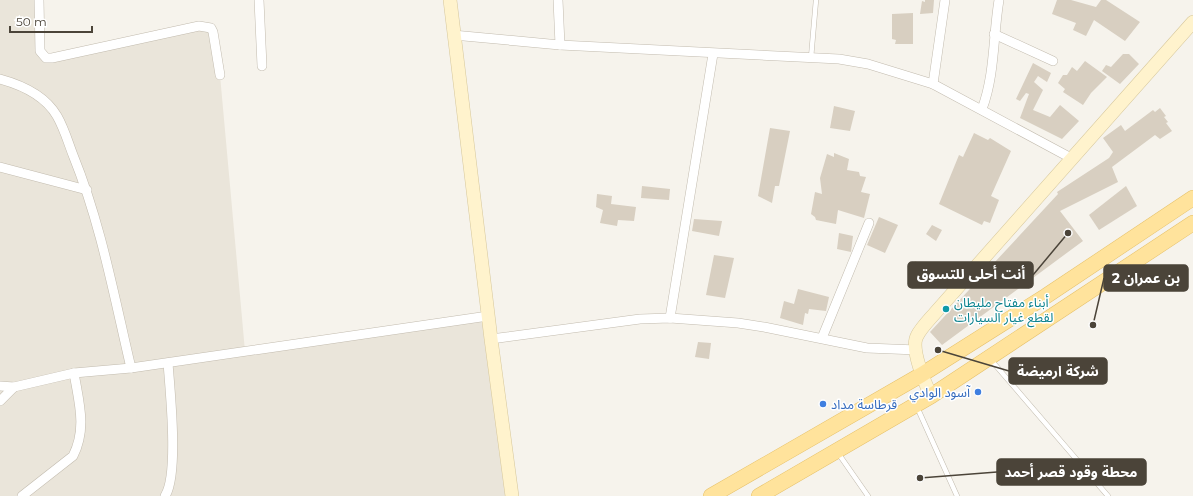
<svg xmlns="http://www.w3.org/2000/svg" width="1193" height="496" font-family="Montserrat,'Noto Sans Arabic',sans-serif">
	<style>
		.residential { fill: #eae5da }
		.building { fill: #d8cfc1 }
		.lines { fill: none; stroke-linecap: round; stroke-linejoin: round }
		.lane-casing { stroke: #c2bbae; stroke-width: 5.5 }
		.street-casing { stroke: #c2bbae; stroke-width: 10 }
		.secondary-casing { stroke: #d6c79b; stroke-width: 14 }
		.primary-casing { stroke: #e6c16a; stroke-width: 16 }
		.lane { stroke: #fff; stroke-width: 4.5 }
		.street { stroke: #fff; stroke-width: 9 }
		.secondary { stroke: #fff3cd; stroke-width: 13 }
		.primary { stroke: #ffe39c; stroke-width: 15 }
		.culture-dot { fill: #0f9aa8; stroke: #fff; stroke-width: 1.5 }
		.shop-dot { fill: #3f7fe0; stroke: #fff; stroke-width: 1.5 }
		.labels { text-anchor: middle; stroke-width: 3; stroke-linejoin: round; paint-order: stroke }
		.culture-label { font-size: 13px; fill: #0d838f; stroke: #fff; text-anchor: start }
		.shop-label { font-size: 13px; fill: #366cbe; stroke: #fff; text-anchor: end }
		.leader { fill: none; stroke: #4b4439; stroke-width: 1.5 }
		.callout-dot { fill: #4b4439; stroke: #fff; stroke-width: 1.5 }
		.callout { fill: #4b4439; stroke: #4b4439; stroke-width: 1.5 }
		.callout-label { font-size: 14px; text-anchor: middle; font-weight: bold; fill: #fff }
	</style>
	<rect width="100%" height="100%" fill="#f6f3ec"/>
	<path class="residential" d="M0 0H39L42 55 211 28 220 75 245 351 488 316 512 496H0Z"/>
	<g class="building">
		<path d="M925 0H934L933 13 920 14 922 1 925 2Z"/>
		<path d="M1057 0H1071L1096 7 1101 0H1106L1140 22 1125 41 1094 20 1086 36 1073 30 1076 23 1052 14Z"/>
		<path d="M913 13V44H895L896 40 892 39V14Z"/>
		<path d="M1123 54H1129L1139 64 1120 84 1102 71 1106 65 1111 67Z"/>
		<path d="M1085 61 1107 77 1091 93 1083 105 1063 92 1065 89 1058 83 1063 75H1067L1072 67 1077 71Z"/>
		<path d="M1033 63 1051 73 1047 82 1038 76 1034 82 1043 90 1033 110 1050 117 1060 105 1079 121 1062 139 1020 118 1029 94 1026 93 1020 101 1016 99Z"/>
		<path d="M834 106 855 111 850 131 830 128Z"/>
		<path d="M1160 108 1166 116 1164 117 1168 122 1166 123 1172 131 1160 139 1155 135 1112 167 1118 182 1060 211 1083 241 942 345 930 332 1058 194 1057 192 1109 158 1113 152 1103 138 1121 125 1125 131 1153 110 1155 112Z"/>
		<path d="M770 128 790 131 779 186H775L772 203 758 196Z"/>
		<path d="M974 133 988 140 990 138 1011 151 991 196 999 200 990 223 984 221 982 225 939 204 959 155 963 157Z"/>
		<path d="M834 153 849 159 847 170 859 172 860 176 866 177 861 192 870 194 864 218 838 210 836 224 816 220 815 217 811 214 815 192 822 194 820 178 827 154 834 157Z"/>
		<path d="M642 186 670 189 669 200 641 198Z"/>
		<path d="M1126 186 1137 206 1099 230 1089 215Z"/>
		<path d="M597 194 612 196 611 204 636 207 634 221 618 220 617 226 600 223 603 210 596 207Z"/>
		<path d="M879 217 898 225 885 253 867 245Z"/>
		<path d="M694 219 722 221 719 236 692 231Z"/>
		<path d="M932 225 942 230 936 241 926 234Z"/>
		<path d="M839 233 853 236 851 252 837 249Z"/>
		<path d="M714 255 734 258 725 298 706 295Z"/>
		<path d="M915 261 943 275 937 286 921 277 918 282 908 274Z"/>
		<path d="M798 289 829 297 826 311 809 309 808 314 805 313 803 325 780 318 784 301 794 304Z"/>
		<path d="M698 342 711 343 709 359 695 357Z"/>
	</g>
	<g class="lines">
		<defs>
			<g id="lane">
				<path d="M811 58 816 0"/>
				<path d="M991 360 1108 496"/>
				<path d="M917 407 957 496"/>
				<path d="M838 453 868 496"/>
			</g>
			<g id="street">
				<path d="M39 0 40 51 46 58H52L199 26 211 28 213 32 220 75"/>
				<path d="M259 0 262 66"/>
				<path d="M558 0 560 45"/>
				<path d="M994 34 1053 61"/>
				<path d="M453 35 560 45 839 59 868 64 933 84 1071 158"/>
				<path d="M0 79C22 85 45 95 57 116 64 128 68 142 73 155 101 224 114 296 131 368"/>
				<path d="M933 84 945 0"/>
				<path d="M982 109C995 75 993 36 999 0"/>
				<path d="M0 167 87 190"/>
				<path d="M670 318 713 54"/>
				<path d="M822 338 869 223"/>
				<path d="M491 339 640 319 670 318 738 323 764 327 867 348 917 350"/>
				<path d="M0 386 14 387 74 373 131 368 488 316"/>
				<path d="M0 401 14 387"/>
				<path d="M22 496 73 456C87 428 79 403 74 373"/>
				<path d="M165 496C179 475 170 390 168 363"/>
			</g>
			<g id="secondary">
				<path d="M450 0 491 339 512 496"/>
				<path d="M931 396C925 383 910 349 917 336 921 328 929 320 935 313L1193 22"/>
			</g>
			<g id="primary">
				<path d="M711 496 921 375 1046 296 1193 198"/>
				<path d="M759 496 931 396 1193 223"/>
			</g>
		</defs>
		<use href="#lane" class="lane-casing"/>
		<use href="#street" class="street-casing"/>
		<use href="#secondary" class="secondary-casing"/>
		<use href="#primary" class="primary-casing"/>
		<use href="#lane" class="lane"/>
		<use href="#street" class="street"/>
		<use href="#secondary" class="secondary"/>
		<use href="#primary" class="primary"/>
	</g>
	<circle class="culture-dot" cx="946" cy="309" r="4"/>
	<g class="shop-dot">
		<circle cx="978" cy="392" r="4"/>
		<circle cx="823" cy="404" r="4"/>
	</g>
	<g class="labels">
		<g class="culture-label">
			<text x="954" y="307">أبناء مفتاح مليطان<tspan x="954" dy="15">لقطع غيار السيارات</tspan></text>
		</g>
		<g class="shop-label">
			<text x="970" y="397">آسود الوادي</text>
			<text x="831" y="409" text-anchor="start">قرطاسة مداد</text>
		</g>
	</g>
	<path class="leader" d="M1068 233L1033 275M1093 325L1104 278M938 350L1009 371M920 478L997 472"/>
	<g class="callout-dot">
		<circle cx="1068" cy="233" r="4"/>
		<circle cx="1093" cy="325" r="4"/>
		<circle cx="938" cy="350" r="4"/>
		<circle cx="920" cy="478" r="4"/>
	</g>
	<g class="callout">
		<rect x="908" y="262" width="125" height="26" rx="4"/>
		<rect x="1104" y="265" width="84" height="26" rx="4"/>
		<rect x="1009" y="358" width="98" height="26" rx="4"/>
		<rect x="997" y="459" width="149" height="26" rx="4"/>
	</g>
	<g class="callout-label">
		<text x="971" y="279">أنت أحلى للتسوق</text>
		<text x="1146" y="283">بن عمران 2</text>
		<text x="1058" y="376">شركة ارميضة</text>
		<text x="1071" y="477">محطة وقود قصر أحمد</text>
	</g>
	<path d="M10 26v6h82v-6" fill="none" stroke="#4b4439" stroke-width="2"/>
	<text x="16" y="26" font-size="12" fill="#4b4439" stroke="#ffffff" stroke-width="3" paint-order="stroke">50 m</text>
</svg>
